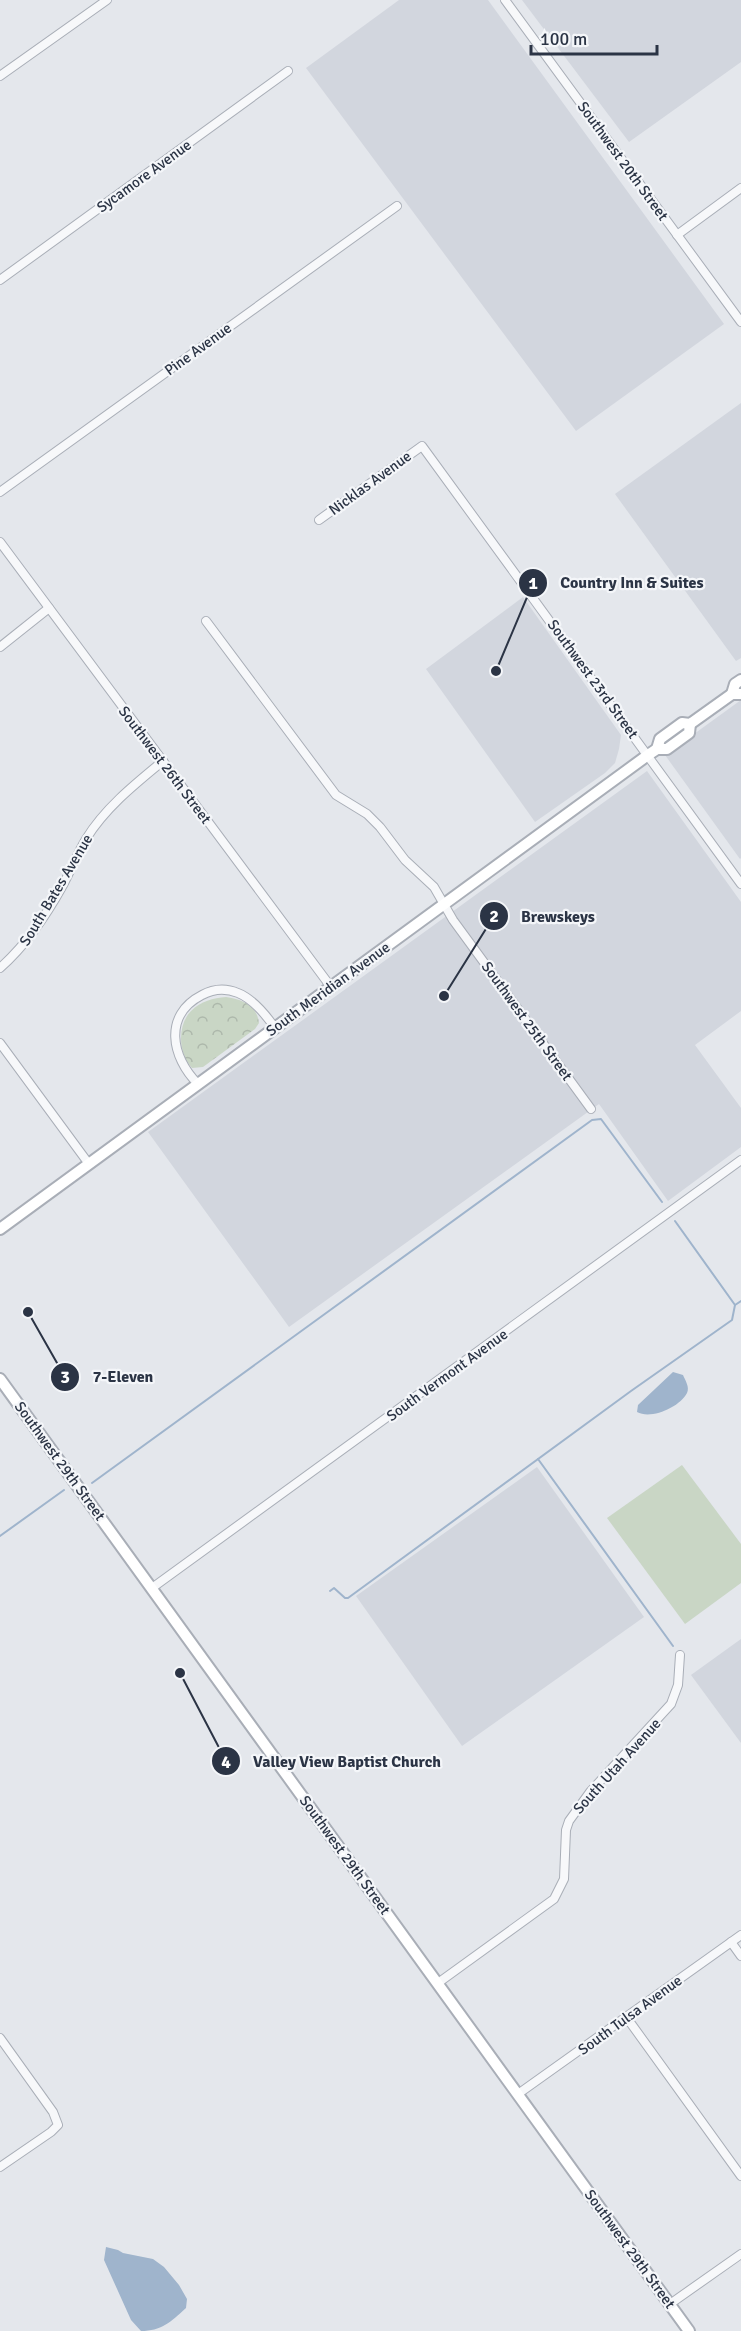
<svg xmlns="http://www.w3.org/2000/svg" width="741" height="2331" font-family="Signika,sans-serif">
	<style>
		.built { fill: #d2d6de }
		.park { fill: url(#park-crowns) }
		.garden { fill: #c9d6c5 }
		.water { fill: #9fb4cc }
		.lines { fill: none; stroke-linecap: round; stroke-linejoin: round }
		.stream { stroke: #9fb4cc; stroke-width: 2 }
		.street-casing { stroke: #a9aeb7; stroke-width: 10 }
		.secondary-casing { stroke: #a9aeb7; stroke-width: 14 }
		.street { stroke: #f7f8fa; stroke-width: 8 }
		.secondary { stroke: #fff; stroke-width: 10 }
		.labels { text-anchor: middle; stroke-width: 4.5; stroke-linejoin: round; paint-order: stroke }
		.street-label { font-size: 15px; fill: #2b3445; stroke: #f4f6f9 }
		.leader { fill: none; stroke: #2b3445; stroke-width: 2 }
		.callout-dot { fill: #2b3445; stroke: #f4f6f9; stroke-width: 2 }
		.mark-label { font-size: 18px; text-anchor: middle; font-weight: bold; fill: #fff }
		.callout-label { font-size: 16px; text-anchor: middle; font-weight: bold; fill: #2b3445; stroke: #f4f6f9; stroke-width: 4.5; stroke-linejoin: round; paint-order: stroke }
	</style>
	<defs>
		<pattern id="park-crowns" width="20" height="18" patternUnits="userSpaceOnUse" patternTransform="scale(1.5)"><rect width="20" height="18" fill="#c9d6c5"/><path d="M2 6a3 3 0 1 1 6 0M12 15a3 3 0 1 1 6 0" fill="none" stroke="#adb8ab"/></pattern>
	</defs>
	<rect width="100%" height="100%" fill="#e4e7ec"/>
	<g class="built">
		<path d="M399 0H488L724 324 576 431 306 68Z"/>
		<path d="M522 0H741V62L629 142Z"/>
		<path d="M741 403V658L736 661 615 494Z"/>
		<path d="M523 597 621 735 619 749 615 763 605 773 535 822 426 669Z"/>
		<path d="M741 700V858L740 859 665 755Z"/>
		<path d="M647 771 741 902V1011L695 1045 741 1108V1147L668 1201 599 1104 289 1327 148 1132Z"/>
		<path d="M537 1467 644 1617 462 1746 356 1596Z"/>
		<path d="M741 1639V1743L691 1675Z"/>
	</g>
	<path class="park" d="M226 997C241 999 257 1005 259 1023L255 1029 203 1067 192 1068C178 1054 177 1025 191 1011 201 1001 213 998 226 997Z"/>
	<path class="garden" d="M682 1465 741 1544V1583L685 1624 607 1518Z"/>
	<g class="water">
		<path d="M673 1372 683 1375C685 1380 690 1387 687 1393 680 1407 651 1420 637 1412L638 1405Z"/>
		<path d="M106 2247 118 2250 123 2253 153 2259 164 2267 179 2285 187 2299 186 2308C171 2322 161 2331 141 2331L131 2320 104 2260Z"/>
	</g>
	<g class="lines">
		<g class="stream">
			<path d="M675 1221 735 1305"/>
			<path d="M538 1459 673 1646"/>
			<path d="M92 1483 592 1120 601 1119 662 1202"/>
			<path d="M0 1536 64 1490"/>
			<path d="M330 1591 334 1588 345 1598H348L631 1391 732 1320 735 1305 741 1301"/>
		</g>
		<defs>
			<g id="street">
				<path d="M505 0 741 322"/>
				<path d="M0 76 107 0"/>
				<path d="M677 235 741 188"/>
				<path d="M0 280 288 71"/>
				<path d="M0 492 397 206"/>
				<path d="M319 520 422 446 741 884"/>
				<path d="M0 542 331 987"/>
				<path d="M206 621 336 795 367 814 380 827 405 860 434 887 453 920 591 1109"/>
				<path d="M0 647 49 608"/>
				<path d="M0 968C27 944 46 916 63 885 71 870 77 854 86 839 105 808 135 784 163 761"/>
				<path d="M0 1043 89 1164"/>
				<path d="M198 1084C171 1057 163 1015 202 995 213 989 226 988 238 993 253 999 266 1015 275 1028"/>
				<path d="M152 1588 741 1160"/>
				<path d="M731 1942 741 1956"/>
				<path d="M438 1983 554 1899 564 1879 566 1830 569 1821 590 1792 671 1704 678 1685 680 1655"/>
				<path d="M627 2018 741 2176"/>
				<path d="M0 2038 53 2112 58 2125 51 2132 0 2167"/>
				<path d="M518 2094 741 1935"/>
				<path d="M670 2304 741 2254"/>
			</g>
			<g id="secondary">
				<path d="M732 694 735 684 741 680"/>
				<path d="M657 749 660 739 682 723 690 724 732 694H741"/>
				<path d="M0 1229 648 755 657 749H667L689 733 690 724"/>
				<path d="M0 1379 689 2331"/>
			</g>
		</defs>
		<use href="#street" class="street-casing"/>
		<use href="#secondary" class="secondary-casing"/>
		<use href="#street" class="street"/>
		<use href="#secondary" class="secondary"/>
	</g>
	<g class="labels">
		<g class="street-label">
			<text transform="translate(623 161) rotate(54)" y="5">Southwest 20th Street</text>
			<text transform="translate(144 176) rotate(-36)" y="5">Sycamore Avenue</text>
			<text transform="translate(198 349) rotate(-36)" y="5">Pine Avenue</text>
			<text transform="translate(370 483) rotate(-36)" y="5">Nicklas Avenue</text>
			<text transform="translate(593 679) rotate(54)" y="5">Southwest 23rd Street</text>
			<text transform="translate(165 765) rotate(53)" y="5">Southwest 26th Street</text>
			<text transform="translate(56 890) rotate(-59)" y="5">South Bates Avenue</text>
			<text transform="translate(328 989) rotate(-36)" y="5">South Meridian Avenue</text>
			<text transform="translate(527 1021) rotate(54)" y="5">Southwest 25th Street</text>
			<text transform="translate(447 1375) rotate(-36)" y="5">South Vermont Avenue</text>
			<text transform="translate(60 1461) rotate(54)" y="5">Southwest 29th Street</text>
			<text transform="translate(617 1766) rotate(-48)" y="5">South Utah Avenue</text>
			<text transform="translate(345 1855) rotate(54)" y="5">Southwest 29th Street</text>
			<text transform="translate(630 2015) rotate(-36)" y="5">South Tulsa Avenue</text>
			<text transform="translate(630 2249) rotate(54)" y="5">Southwest 29th Street</text>
		</g>
	</g>
	<path class="leader" d="M496 671L533 583M444 996L494 916M28 1312L65 1377M180 1673L226 1761"/>
	<g class="callout-dot">
		<circle cx="496" cy="671" r="6"/>
		<circle cx="444" cy="996" r="6"/>
		<circle cx="28" cy="1312" r="6"/>
		<circle cx="180" cy="1673" r="6"/>
		<circle cx="533" cy="583" r="15"/>
		<circle cx="494" cy="916" r="15"/>
		<circle cx="65" cy="1377" r="15"/>
		<circle cx="226" cy="1761" r="15"/>
	</g>
	<g class="mark-label">
		<text x="533" y="589">1</text>
		<text x="494" y="922">2</text>
		<text x="65" y="1383">3</text>
		<text x="226" y="1768">4</text>
	</g>
	<g class="callout-label">
		<text x="632" y="588">Country Inn &amp; Suites</text>
		<text x="558" y="922">Brewskeys</text>
		<text x="123" y="1382">7-Eleven</text>
		<text x="347" y="1767">Valley View Baptist Church</text>
	</g>
	<path d="M531 45v9h126v-9" fill="none" stroke="#2b3445" stroke-width="3"/>
	<text x="540" y="45" font-size="18" fill="#2b3445" stroke="#f4f6f9" stroke-width="4.5" paint-order="stroke">100 m</text>
</svg>
